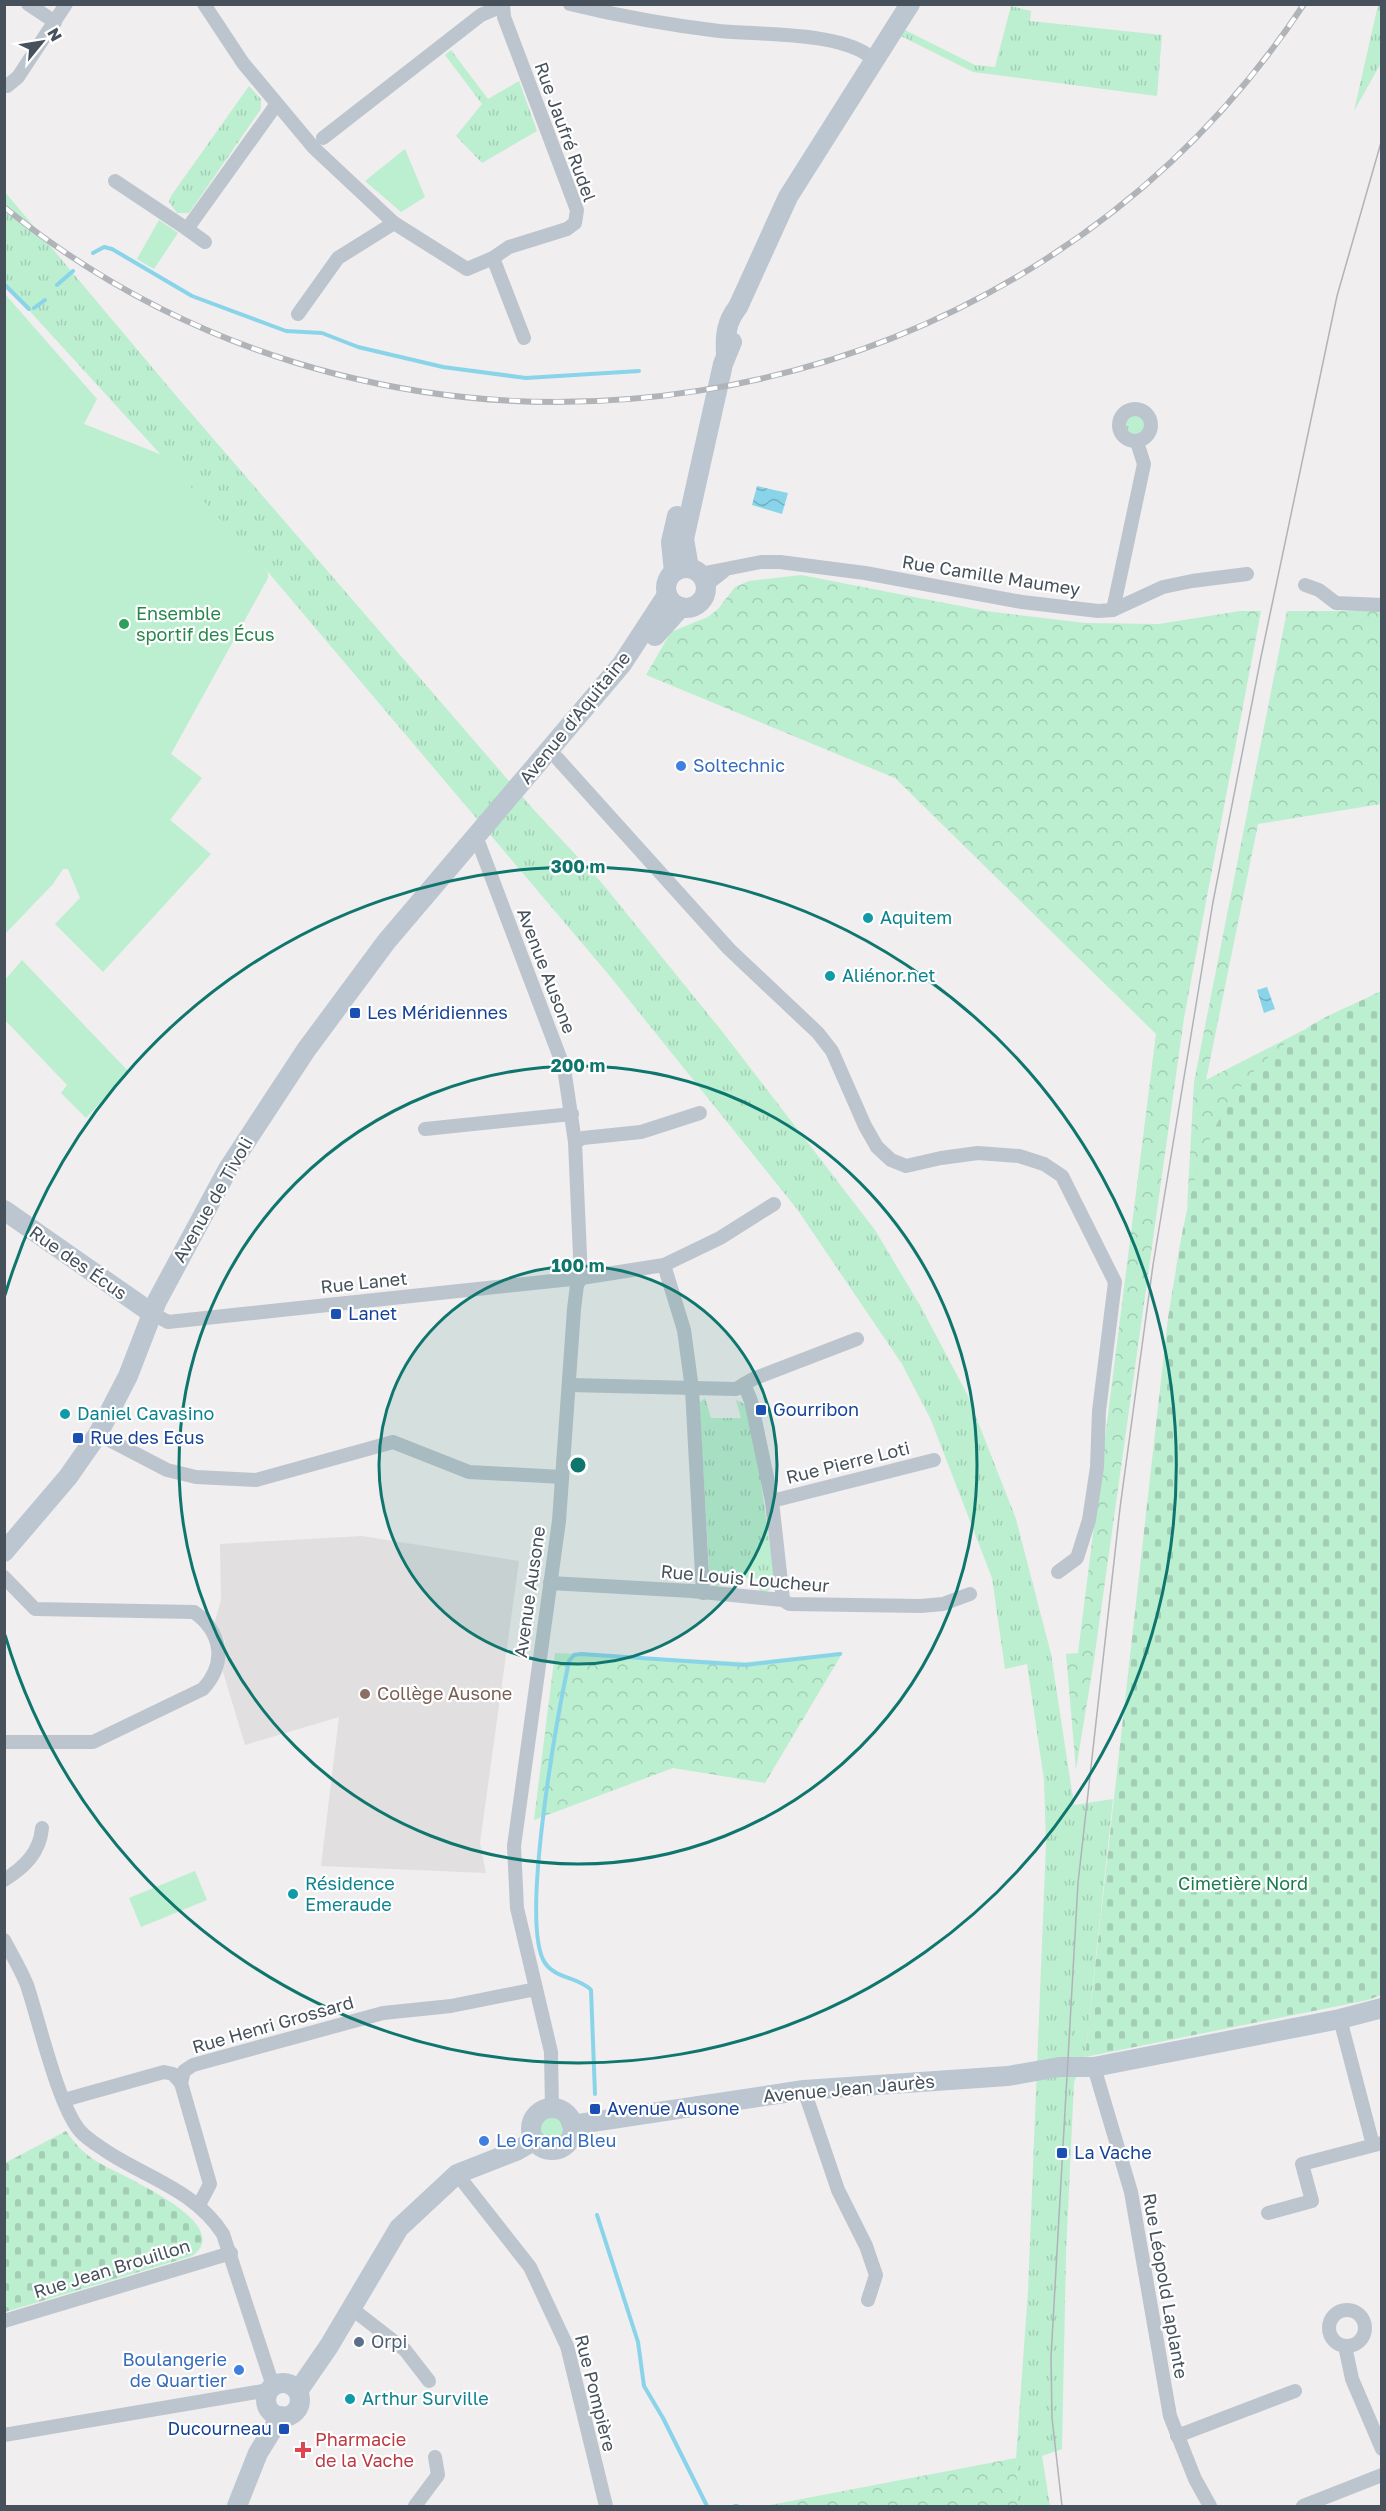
<svg xmlns="http://www.w3.org/2000/svg" width="1386" height="2511" font-family="'Golos Text',sans-serif">
	<style>
		.education { fill: #e1dfe0 }
		.grass { fill: url(#grass-tufts) }
		.forest { fill: url(#forest-crowns) }
		.cemetery { fill: url(#cemetery-stones) }
		.garden { fill: #bceed0 }
		.water { fill: url(#water-waves) }
		.lines { fill: none; stroke-linecap: round; stroke-linejoin: round }
		.stream { stroke: #8ad4ea; stroke-width: 4 }
		.street { stroke: #bcc5cd; stroke-width: 14 }
		.secondary { stroke: #bbc6d1; stroke-width: 20 }
		.tram { stroke: #b0b3b8; stroke-width: 1.5 }
		.rail-casing { stroke: #b0b3b8; stroke-width: 6 }
		.rail { stroke: #fff; stroke-width: 4; stroke-dasharray: 11; stroke-linecap: butt }
		.ring { fill: none; stroke: #0f766e; stroke-width: 3 }
		.leisure-dot { fill: #2e9e5b; stroke: #fff; stroke-width: 2 }
		.shop-dot { fill: #3f7fe0; stroke: #fff; stroke-width: 2 }
		.culture-dot { fill: #0f9aa8; stroke: #fff; stroke-width: 2 }
		.transit-dot { fill: #1a4fb4; stroke: #fff; stroke-width: 2 }
		.education-dot { fill: #8d6e63; stroke: #fff; stroke-width: 2 }
		.service-dot { fill: #5c6f8a; stroke: #fff; stroke-width: 2 }
		.health-dot { fill: #e0444e; stroke: #fff; stroke-width: 2 }
		.labels { text-anchor: middle; stroke-width: 4.5; stroke-linejoin: round; paint-order: stroke }
		.street-label { font-size: 18px; fill: #46515b; stroke: #fff }
		.leisure-label { font-size: 18px; fill: #27864d; stroke: #fff; text-anchor: start }
		.shop-label { font-size: 18px; fill: #366cbe; stroke: #fff; text-anchor: start }
		.culture-label { font-size: 18px; fill: #0d838f; stroke: #fff; text-anchor: start }
		.transit-label { font-size: 18px; fill: #164399; stroke: #fff; text-anchor: start }
		.education-label { font-size: 18px; fill: #785e54; stroke: #fff; text-anchor: start }
		.park-label { font-size: 18px; fill: #187b4b; stroke: #fff }
		.service-label { font-size: 18px; fill: #4e5e75; stroke: #fff; text-anchor: start }
		.health-label { font-size: 18px; fill: #be3a42; stroke: #fff; text-anchor: start }
		.centre { fill: #0f766e; stroke: #fff; stroke-width: 3 }
		.ring-label { font-size: 18px; text-anchor: middle; font-weight: bold; fill: #0f766e; stroke: #fff; stroke-width: 4.5; stroke-linejoin: round; paint-order: stroke }
	</style>
	<defs>
		<pattern id="grass-tufts" width="24" height="20" patternUnits="userSpaceOnUse" patternTransform="scale(1.5)"><rect width="24" height="20" fill="#bceed0"/><path d="M3 7l-1-3M5 7V3M7 7l1-3M15 17l-1-3M17 17v-4M19 17l1-3" fill="none" stroke="#a3ceb5"/></pattern>
		<pattern id="forest-crowns" width="20" height="18" patternUnits="userSpaceOnUse" patternTransform="scale(1.5)"><rect width="20" height="18" fill="#bceed0"/><path d="M2 6a3 3 0 1 1 6 0M12 15a3 3 0 1 1 6 0" fill="none" stroke="#a3ceb5"/></pattern>
		<pattern id="cemetery-stones" width="16" height="16" patternUnits="userSpaceOnUse" patternTransform="scale(1.5)"><rect width="16" height="16" fill="#bceed0"/><path d="M2 7V4a2 2 0 0 1 4 0v3zM10 15v-3a2 2 0 0 1 4 0v3z" fill="#a3ceb5"/></pattern>
		<pattern id="water-waves" width="16" height="10" patternUnits="userSpaceOnUse" patternTransform="scale(1.5)"><rect width="16" height="10" fill="#8ad4ea"/><path d="M0 5q4-4 8 0t8 0" fill="none" stroke="#73aec1"/></pattern>
	</defs>
	<rect width="100%" height="100%" fill="#f0eeee"/>
	<path class="education" d="M362 1536 519 1561 480 1843 486 1873 321 1866 339 1717 245 1745 223 1672 225 1641 215 1621 221 1600 220 1544Z"/>
	<g class="grass">
		<path d="M1378 5H1381V63L1354 111Z"/>
		<path d="M1011 6 1031 11 1030 21 1162 35 1157 96 973 72 899 35 903 29 975 65 995 67Z"/>
		<path d="M451 50 488 99 519 81 537 131 482 163 456 136 482 104 445 55Z"/>
		<path d="M249 86 261 99V109L189 213H177L169 202 171 196Z"/>
		<path d="M4 191 172 391 534 810 601 882 721 1030 875 1230 921 1307 967 1394 1016 1519 1051 1654 1074 1805 1113 1799 1085 2057 1074 2082 1066 2253 1062 2449 1042 2456 1050 2506H1018L1016 2458 1028 2291 1046 1844 1044 1780 1027 1664 1005 1669 992 1578 931 1420 902 1364 797 1209 609 975 268 572 5 284Z"/>
		<circle cx="1135" cy="425" r="11"/>
		<path d="M705 1398 711 1418H741L736 1400 745 1404 756 1449 775 1581 767 1593 759 1591 762 1579 721 1576 718 1588 710 1580 699 1403Z"/>
		<circle cx="552" cy="2129" r="12"/>
	</g>
	<g class="forest">
		<path d="M801 575 986 611 1085 623 1159 624 1240 611H1261L1184 1018 1094 1660 1076 1770 1066 1654 1078 1653 1156 1034 895 778 646 675 671 632 708 617 718 609 735 587 749 581Z"/>
		<path d="M1287 611H1381V804L1258 824 1206 1080 1304 1030C1234 1085 1209 1123 1187 1209L1194 1082Z"/>
		<path d="M843 1652 765 1783 673 1768 534 1820 555 1653 747 1662Z"/>
		<path d="M1016 2458 1018 2506H765Z"/>
	</g>
	<g class="cemetery">
		<path d="M1381 991V1995L1368 2000 1085 2057 1168 1318C1188 1201 1195 1101 1304 1030 1327 1014 1356 1004 1381 991Z"/>
		<path d="M66 2131C74 2143 84 2154 96 2161 116 2174 239 2223 192 2256L5 2312V2163Z"/>
	</g>
	<g class="garden">
		<path d="M405 149 425 197 401 212 365 181Z"/>
		<path d="M159 220 178 233 154 269 137 259Z"/>
		<path d="M5 294 97 399 84 424 162 455 268 572V578L171 754 202 778 170 820 211 854 103 972 55 924 80 898 68 869H63L53 884 5 934Z"/>
		<path d="M22 960 129 1072 86 1118 61 1093 67 1085 5 1020V980Z"/>
		<path d="M195 1871 207 1900 141 1927 129 1898Z"/>
	</g>
	<g class="water">
		<path d="M757 486 788 493 782 514 752 505Z"/>
		<path d="M1267 987 1275 1009 1264 1013 1257 990Z"/>
	</g>
	<g class="lines">
		<g class="stream">
			<path d="M93 253 104 247 112 249 192 296 286 331 322 333 358 347 443 367 526 378 639 371"/>
			<path d="M4 284 29 309"/>
			<path d="M57 285 73 271"/>
			<path d="M34 308 45 300"/>
			<path d="M595 2094 591 1990C579 1977 556 1979 545 1963 519 1924 558 1713 569 1661L574 1655 581 1654 745 1665 840 1654"/>
			<path d="M597 2215 638 2342 644 2386 663 2418 707 2506"/>
			<path d="M735 2506H737"/>
		</g>
		<g class="street">
			<path d="M28 4 55 22"/>
			<path d="M204 4 243 63 314 148 394 223"/>
			<path d="M570 4C619 16 669 25 719 31 761 35 835 32 868 55"/>
			<path d="M4 85 7 86 18 77 66 4"/>
			<path d="M323 138 481 15 502 6"/>
			<path d="M115 181 187 229 276 105"/>
			<path d="M187 229 205 242"/>
			<path d="M493 258 524 338"/>
			<path d="M298 314 338 258 394 223 467 269 493 258 509 247 567 229 575 223 577 210 504 17 503 4"/>
			<circle cx="1135" cy="425" r="16"/>
			<path d="M700 574 761 562H780L865 573 1022 602 1098 611 1113 610 1163 587 1192 581 1247 574"/>
			<path d="M706 585 724 571"/>
			<path d="M1305 585 1319 590 1336 603 1382 605"/>
			<path d="M1113 610 1144 464 1137 442"/>
			<path d="M557 758 729 949 818 1033 832 1051 865 1126 877 1147 891 1160 906 1166 941 1158 978 1153 1019 1156 1044 1164 1062 1176 1115 1282 1099 1411 1097 1467 1089 1520 1077 1558 1058 1572"/>
			<path d="M479 844 564 1068 575 1142 581 1278 577 1285 574 1309 559 1521 514 1846 517 1908 551 2052 552 2108"/>
			<path d="M425 1129 572 1114"/>
			<path d="M575 1142 583 1138 641 1132 700 1113"/>
			<path d="M664 1265 684 1330 692 1389 703 1593"/>
			<path d="M153 1314 168 1322 581 1278 664 1265 720 1238 774 1204"/>
			<path d="M744 1384 751 1401 772 1501 783 1600"/>
			<path d="M569 1385 736 1389 753 1379 857 1339"/>
			<path d="M98 1434 167 1470 196 1477 256 1480 393 1442 469 1472 562 1477"/>
			<path d="M772 1501 934 1460"/>
			<path d="M4 1577 35 1609 194 1612C222 1632 227 1663 203 1689L93 1742H4"/>
			<path d="M550 1583 692 1591 783 1600 789 1604 921 1606 943 1604 970 1594"/>
			<path d="M4 1880C25 1867 40 1852 42 1828"/>
			<path d="M4 1940C12 1955 21 1970 27 1985 39 2021 58 2105 80 2131 88 2140 99 2146 109 2153 150 2179 195 2191 223 2234L273 2386"/>
			<path d="M1340 2019 1373 2145"/>
			<path d="M1094 2067 1131 2192 1170 2416 1195 2479 1210 2506"/>
			<path d="M804 2090 838 2190 866 2246 876 2275 868 2300"/>
			<path d="M64 2100 164 2072 173 2074 181 2083"/>
			<path d="M457 2174 530 2267 567 2346 606 2506"/>
			<path d="M199 2205 210 2184 181 2083 184 2071 193 2065 383 2013 451 2006 536 1989"/>
			<path d="M1268 2213 1312 2201 1302 2164 1382 2143"/>
			<path d="M351 2308 405 2350 429 2381"/>
			<circle cx="1347" cy="2328" r="18"/>
			<path d="M4 2321 231 2253"/>
			<path d="M1345 2346 1352 2379 1382 2449"/>
			<path d="M4 2435 269 2390"/>
			<path d="M1177 2436 1295 2391"/>
			<path d="M415 2506 438 2475 435 2457"/>
			<path d="M1303 2506 1382 2475"/>
		</g>
		<g class="secondary">
			<path d="M726 354C725 336 726 322 738 307L788 197 910 4"/>
			<path d="M689 568 684 539 723 364 732 342"/>
			<circle cx="686" cy="588" r="20"/>
			<path d="M674 572 671 542 677 516"/>
			<path d="M655 636 681 607"/>
			<path d="M4 1210 153 1314"/>
			<path d="M4 1552 68 1477 98 1434 128 1376 157 1301 228 1169 306 1050 386 942 622 664 667 595"/>
			<circle cx="552" cy="2129" r="21"/>
			<path d="M572 2125 804 2090 1008 2076 1059 2067H1094L1340 2019 1382 2008"/>
			<circle cx="283" cy="2400" r="17"/>
			<path d="M298 2391 329 2346 399 2228 457 2174 516 2151 535 2140"/>
			<path d="M237 2506 258 2453 281 2416"/>
		</g>
		<path class="tram" d="M1062 2506 1052 2418 1051 2357 1078 1883 1120 1508 1153 1265 1213 902 1261 657 1337 296 1382 139"/>
		<defs>
			<path id="rail" d="M4 207C407 534 1018 438 1304 4"/>
		</defs>
		<use href="#rail" class="rail-casing"/>
		<use href="#rail" class="rail"/>
	</g>
	<circle cx="578" cy="1465" r="199" fill="#0f766e" fill-opacity=".12"/>
	<g class="ring">
		<circle cx="578" cy="1465" r="199"/>
		<circle cx="578" cy="1465" r="399"/>
		<path d="M5 1295A598 598 0 1 1 5 1635"/>
	</g>
	<circle class="leisure-dot" cx="124" cy="624" r="6"/>
	<g class="shop-dot">
		<circle cx="681" cy="766" r="6"/>
		<circle cx="484" cy="2141" r="6"/>
		<circle cx="239" cy="2370" r="6"/>
	</g>
	<g class="culture-dot">
		<circle cx="868" cy="918" r="6"/>
		<circle cx="830" cy="976" r="6"/>
		<circle cx="65" cy="1414" r="6"/>
		<circle cx="293" cy="1894" r="6"/>
		<circle cx="350" cy="2399" r="6"/>
	</g>
	<g class="transit-dot">
		<rect x="349" y="1007" width="12" height="12" rx="3"/>
		<rect x="330" y="1308" width="12" height="12" rx="3"/>
		<rect x="755" y="1404" width="12" height="12" rx="3"/>
		<rect x="72" y="1432" width="12" height="12" rx="3"/>
		<rect x="589" y="2103" width="12" height="12" rx="3"/>
		<rect x="1056" y="2147" width="12" height="12" rx="3"/>
		<rect x="278" y="2423" width="12" height="12" rx="3"/>
	</g>
	<circle class="education-dot" cx="365" cy="1694" r="6"/>
	<circle class="service-dot" cx="359" cy="2342" r="6"/>
	<path class="health-dot" d="M300 2441h6v6h6v6h-6v6h-6v-6h-6v-6h6z"/>
	<g class="labels">
		<g class="street-label">
			<text transform="translate(565 132) rotate(70)" y="6">Rue Jaufré Rudel</text>
			<text transform="translate(991 576) rotate(9)" y="6">Rue Camille Maumey</text>
			<text transform="translate(575 718) rotate(-51)" y="6">Avenue d'Aquitaine</text>
			<text transform="translate(546 971) rotate(69)" y="6">Avenue Ausone</text>
			<text transform="translate(213 1200) rotate(-60)" y="6">Avenue de Tivoli</text>
			<text transform="translate(78 1263) rotate(35)" y="6">Rue des Écus</text>
			<text transform="translate(364 1283) rotate(-6)" y="6">Rue Lanet</text>
			<text transform="translate(848 1463) rotate(-14)" y="6">Rue Pierre Loti</text>
			<text transform="translate(745 1579) rotate(5)" y="6">Rue Louis Loucheur</text>
			<text transform="translate(530 1592) rotate(-82)" y="6">Avenue Ausone</text>
			<text transform="translate(273 2025) rotate(-16)" y="6">Rue Henri Grossard</text>
			<text transform="translate(849 2089) rotate(-5)" y="6">Avenue Jean Jaurès</text>
			<text transform="translate(112 2269) rotate(-17)" y="6">Rue Jean Brouillon</text>
			<text transform="translate(1165 2286) rotate(80)" y="6">Rue Léopold Laplante</text>
			<text transform="translate(595 2393) rotate(76)" y="6">Rue Pompière</text>
		</g>
		<g class="leisure-label">
			<text x="136" y="620">Ensemble<tspan x="136" dy="21">sportif des Écus</tspan></text>
		</g>
		<g class="shop-label">
			<text x="693" y="772">Soltechnic</text>
			<text x="496" y="2147">Le Grand Bleu</text>
			<text x="227" y="2366" text-anchor="end">Boulangerie<tspan x="227" dy="21">de Quartier</tspan></text>
		</g>
		<g class="culture-label">
			<text x="880" y="924">Aquitem</text>
			<text x="842" y="982">Aliénor.net</text>
			<text x="77" y="1420">Daniel Cavasino</text>
			<text x="305" y="1890">Résidence<tspan x="305" dy="21">Emeraude</tspan></text>
			<text x="362" y="2405">Arthur Surville</text>
		</g>
		<g class="transit-label">
			<text x="367" y="1019">Les Méridiennes</text>
			<text x="348" y="1320">Lanet</text>
			<text x="773" y="1416">Gourribon</text>
			<text x="90" y="1444">Rue des Ecus</text>
			<text x="607" y="2115">Avenue Ausone</text>
			<text x="1074" y="2159">La Vache</text>
			<text x="272" y="2435" text-anchor="end">Ducourneau</text>
		</g>
		<g class="education-label">
			<text x="377" y="1700">Collège Ausone</text>
		</g>
		<g class="park-label">
			<text x="1243" y="1890">Cimetière Nord</text>
		</g>
		<g class="service-label">
			<text x="371" y="2348">Orpi</text>
		</g>
		<g class="health-label">
			<text x="315" y="2446">Pharmacie<tspan x="315" dy="21">de la Vache</tspan></text>
		</g>
	</g>
	<circle cx="578" cy="1465" r="9" class="centre"/>
	<g class="ring-label">
		<text x="578" y="873">300 m</text>
		<text x="578" y="1072">200 m</text>
		<text x="578" y="1272">100 m</text>
	</g>
	<rect width="1386" height="2511" fill="none" stroke="#46515b" stroke-width="12"/>
	<g transform="translate(42 42) rotate(60)" stroke="#ffffff" stroke-width="4.5" paint-order="stroke">
	<path d="M0-4.5L10 22L0 15L-10 22Z" fill="#46515b"/>
	<text y="-9" font-size="16" font-weight="bold" text-anchor="middle" fill="#46515b">N</text>
	</g>
</svg>
